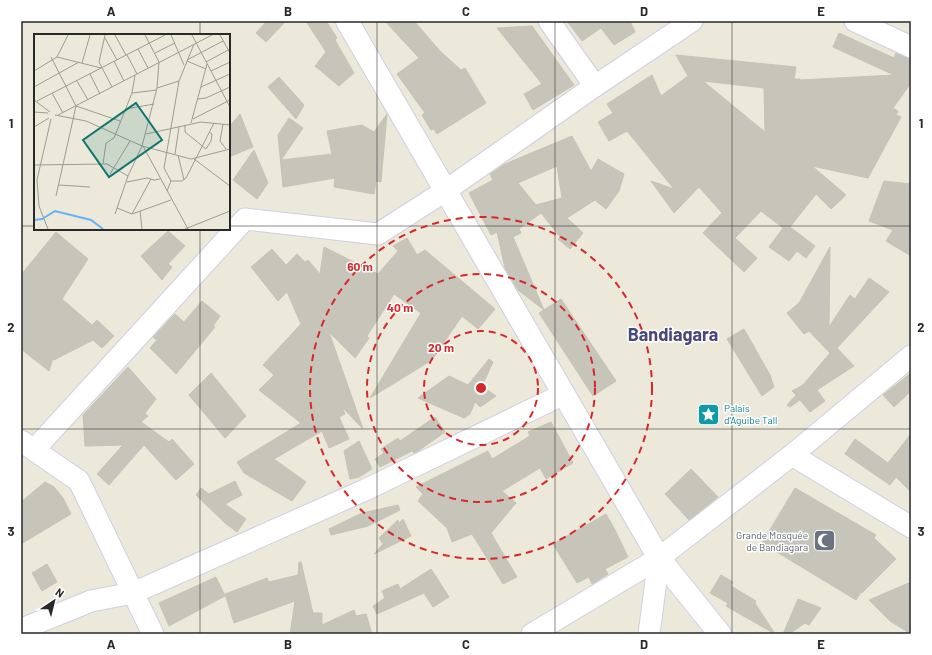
<svg xmlns="http://www.w3.org/2000/svg" width="932" height="655" font-family="Barlow,sans-serif">
	<style>
		.building { fill: #c7c4b9; stroke: #c8c4b3; fill-rule: evenodd }
		.lines { fill: none; stroke-linecap: round; stroke-linejoin: round }
		.minor-casing { stroke: #cfcfe3; stroke-width: 23 }
		.secondary-casing { stroke: #cfcfe3; stroke-width: 24 }
		.minor { stroke: #fff; stroke-width: 21 }
		.secondary { stroke: #fff; stroke-width: 22 }
		.grid { fill: none; stroke: #292929; stroke-width: 1; stroke-opacity: 0.55 }
		.ring { fill: none; stroke: #d62828; stroke-width: 2; stroke-dasharray: 7 5 }
		.labels { text-anchor: middle; stroke-width: 3; stroke-linejoin: round; paint-order: stroke }
		.culture-label { font-size: 10px; fill: #0d838f; stroke: #fff; text-anchor: start }
		.worship-label { font-size: 10px; fill: #5b616d; stroke: #fff; text-anchor: end }
		.town-label { font-size: 18px; font-weight: bold; fill: #48477c; stroke: #fff }
		.inset-river { fill: none; stroke: #65b3f6; stroke-width: 2 }
		.inset-road { fill: none; stroke: #9e9c93; stroke-width: 1 }
		.view { fill: #0f766e; fill-opacity: 0.15; stroke: #0f766e; stroke-width: 2 }
		.inset-edge { fill: none; stroke: #292929; stroke-width: 2 }
		.centre { fill: #d62828; stroke: #fff; stroke-width: 2 }
		.ring-label { font-size: 12px; text-anchor: middle; font-weight: bold; fill: #d62828; stroke: #fff; stroke-width: 3; stroke-linejoin: round; paint-order: stroke }
		.neatline { fill: none; stroke: #292929; stroke-width: 1.5 }
		.grid-label { font-size: 13px; text-anchor: middle; font-weight: bold; fill: #292929 }
	</style>
	<rect width="100%" height="100%" fill="#ece8da"/>
	<g class="building">
		<path d="M267 21H286L266 42 256 33Z"/>
		<path d="M306 21H326L337 38 335 40 354 73 339 86 315 66 326 52Z"/>
		<path d="M385 21H414L440 51 461 70 465 68 486 103 437 134 434 129 431 130 422 115 425 113 397 74 419 58Z"/>
		<path d="M567 21H630L635 32 614 45 601 28 582 41Z"/>
		<path d="M532 26 574 85 533 110 524 94 542 84 497 28Z"/>
		<path d="M839 33 894 58 896 53 911 59V83L893 108 898 111 896 115 901 117 868 178 812 166 846 195 831 209 816 194 790 227 815 246 806 258 797 251 789 261 769 247 783 228 761 211 735 238 757 258 744 272 703 233 722 213 699 187 674 213 651 181 674 189 627 131 609 141 598 122 613 113 607 104 652 75 661 96 688 76 676 55 796 67 794 79H800V80L894 75 833 47ZM703 81 764 88 765 132Z"/>
		<path d="M279 77 304 105 296 119 268 87Z"/>
		<path d="M240 114 253 147 229 157V127Z"/>
		<path d="M387 114 381 182 376 181 374 194 334 187 335 178 283 187 278 135 289 118 303 128 281 160 332 154 327 131 362 125 374 132Z"/>
		<path d="M572 136 591 171 598 159 624 174 619 191 606 209 595 200 567 218 583 233 570 249 558 239 560 237 541 213 519 229 521 233 513 237 544 310 518 290 505 268 497 232 491 235 469 193 493 180 490 174 505 164ZM557 166 562 198 536 205 518 183Z"/>
		<path d="M254 150 268 183 257 199 233 180Z"/>
		<path d="M884 181 911 184V256L886 241 893 230 869 221Z"/>
		<path d="M168 231 185 246 168 264 172 267 162 280 141 256Z"/>
		<path d="M56 232 88 259 62 299 92 325 97 320 114 336 102 348 93 340 54 360 53 358 49 371 21 349V275Z"/>
		<path d="M407 238 417 255 425 250 495 309 478 329 462 316 432 360 370 398 421 313 394 294 367 336 369 338 355 358 329 332 363 429 342 407 345 414 339 417 349 439 329 448 322 431 274 459 306 482 292 501 244 473 237 462 301 423 259 390 274 375 263 365 301 324 287 292 278 301 251 267 272 249 286 265 297 254 305 262 308 260 320 274 324 247 378 274 398 251 393 246Z"/>
		<path d="M830 247 829 327 850 295 855 299 869 278 889 292 837 348 854 366 817 390 825 401 810 412 800 400 790 407 787 405 796 395 792 391 803 385 830 353 809 331 804 334 787 313 799 303Z"/>
		<path d="M561 299 616 381 593 396 539 313Z"/>
		<path d="M202 301 220 316 213 326 215 327 176 374 150 348 157 340 153 337 175 314 184 322Z"/>
		<path d="M744 329 770 375 774 387 762 396 727 339Z"/>
		<path d="M489 359 493 362 482 386 496 396 480 407 475 402 470 414 464 418 418 398 449 376 468 385Z"/>
		<path d="M128 367 156 399 145 413 148 416 141 422 169 442 172 439 194 464 176 480 144 445 109 485 97 474 123 445 85 446 83 415Z"/>
		<path d="M211 373 246 416 225 438 189 395Z"/>
		<path d="M911 373V391L894 407 883 395Z"/>
		<path d="M435 417 445 432 418 451 414 453 412 451 380 467 375 459 384 453 381 449 398 438 400 441Z"/>
		<path d="M551 422 573 463 546 479 540 468 502 491 516 503 491 533 517 577 503 584 472 534 452 542 447 528 418 501 423 494 416 487 488 451 492 459 530 436 528 432Z"/>
		<path d="M911 434V492L896 477 890 485 845 454 855 439 888 463Z"/>
		<path d="M359 441 372 469 359 477 350 479 344 451Z"/>
		<path d="M691 469 718 497 689 520 665 494Z"/>
		<path d="M235 481 242 495 225 504 246 519 237 532 225 523 196 495 201 488 209 494Z"/>
		<path d="M45 482 54 487 63 498 71 514 21 544V502Z"/>
		<path d="M795 488 876 535 874 538 896 559 862 593 861 592 856 600 762 543Z"/>
		<path d="M398 505 400 510 368 526 331 535 329 529 362 513Z"/>
		<path d="M606 514 615 530 628 557 605 569 608 574 592 584 589 577 577 583 553 544Z"/>
		<path d="M403 519 411 536 374 554 383 544 379 538 398 520 399 523Z"/>
		<path d="M299 562H301L313 613H322V625L354 610 356 616 366 614 372 634H290L295 601 234 623 225 594 267 578 269 582 298 575Z"/>
		<path d="M47 564 57 582 42 591 32 573Z"/>
		<path d="M431 569 449 597 433 607 424 593 377 614 373 606 385 598 382 591 398 584 400 589Z"/>
		<path d="M721 575 733 582 731 586 756 601 755 603 775 634 726 606 728 603 710 593Z"/>
		<path d="M216 577 225 596 169 626 159 603Z"/>
		<path d="M911 582V634L890 621 869 600Z"/>
		<path d="M798 599 821 608 809 625 805 623 789 634H783Z"/>
	</g>
	<g class="lines">
		<defs>
			<g id="minor">
				<path d="M549 21 595 86"/>
				<path d="M855 21 911 47"/>
				<path d="M21 441 79 481 153 634"/>
				<path d="M34 450 245 219 378 234 445 191 595 86 692 21"/>
				<path d="M792 455 911 527"/>
				<path d="M27 627 91 601 133 593 365 490 564 394"/>
				<path d="M532 634 659 558 792 455 911 356"/>
				<path d="M649 634 659 558"/>
			</g>
			<path id="secondary" d="M347 21 659 558 720 634"/>
		</defs>
		<use href="#minor" class="minor-casing"/>
		<use href="#secondary" class="secondary-casing"/>
		<use href="#minor" class="minor"/>
		<use href="#secondary" class="secondary"/>
	</g>
	<path class="grid" d="M200 21V35M377 21V634M555 21V634M732 21V634M21 226H35M229 226H911M200 229V634M21 429H911"/>
	<g class="ring">
		<circle cx="481" cy="388" r="57"/>
		<circle cx="481" cy="388" r="114"/>
		<circle cx="481" cy="388" r="171"/>
	</g>
	<defs>
		<symbol id="sight-square" viewBox="-11 -11 22 22"><rect x="-9" y="-9" width="18" height="18" rx="4" fill="#0f9aa8" stroke="#fff"/><path d="M0-6L1.8-2.2L6-1.7L2.9 1.2L3.7 5.4L0 3.3L-3.7 5.4L-2.9 1.2L-6-1.7L-1.8-2.2Z" fill="#fff"/></symbol>
		<symbol id="mosque-square" viewBox="-11 -11 22 22"><rect x="-9" y="-9" width="18" height="18" rx="4" fill="#6b7280" stroke="#fff"/><path d="M3.5-4.9A6 6 0 1 0 3.5 4.9A5 5 0 1 1 3.5-4.9Z" fill="#fff"/></symbol>
	</defs>
	<g fill-rule="evenodd">
		<use href="#sight-square" x="696" y="402" width="25" height="25"/>
		<use href="#mosque-square" x="812" y="528" width="25" height="25"/>
	</g>
	<g class="labels">
		<g class="culture-label">
			<text x="724" y="412">Palais<tspan x="724" dy="12">d'Aguibe Tall</tspan></text>
		</g>
		<g class="worship-label">
			<text x="808" y="539">Grande Mosquée<tspan x="808" dy="12">de Bandiagara</tspan></text>
		</g>
		<g class="town-label">
			<text x="673" y="341">Bandiagara</text>
		</g>
	</g>
	<g transform="translate(34 34)">
		<rect width="196" height="196" fill="#ece8da"/>
		<path class="inset-river" d="M0 186 8 185 21 177 57 186 69 195"/>
		<path class="inset-road" d="M71 1 65 28 78 53M81 1 92 21M137 1 150 31M158 1 196 73M186 1 196 19M71 4 83 26M104 15 114 34M121 19 141 9M93 21 103 40M17 23 42 72 22 162M23 23 67 34M153 26 189 7M80 27 90 47M153 27 172 35M172 28 196 15M48 29 56 1M0 37 23 23 34 1M177 37 196 28M56 40 66 60M43 47 54 66M0 53 45 28M167 53 196 40M123 54 145 47M18 59 29 79M98 59 123 56M164 65 172 64 196 53M0 66 16 78M3 67 131 1M42 72 86 87M92 75 120 70M0 78 14 79M21 81 52 87 108 112 157 125 196 115M24 81 178 1M159 85 196 66M157 89 173 30M189 90 186 107 192 115M151 91V98L172 115 177 107 178 100 175 98M0 93 15 84M112 100 167 88 196 91M109 112 154 195M141 120 145 93M144 121 150 146M160 125 196 152M69 130 72 109 80 104 98 59 101 41M0 131 73 130 94 142M76 140 96 107M117 145 98 180 137 166M137 147H148L152 144 180 89M93 148 113 144 120 146 126 145M25 151 56 153M133 157 137 147 130 134 145 47 160 10M83 174 98 180M106 177 108 195M81 180 94 142 108 112 123 54 125 28 111 1M14 195 5 172 3 146 17 85M151 195 196 177"/>
		<path class="view" d="M102 69 128 106 75 143 49 106Z"/>
		<rect width="196" height="196" class="inset-edge"/>
	</g>
	<circle cx="481" cy="388" r="6" class="centre"/>
	<g class="ring-label">
		<text x="360" y="271">60 m</text>
		<text x="400" y="312">40 m</text>
		<text x="441" y="352">20 m</text>
	</g>
	<rect width="932" height="655" fill="none" stroke="#ffffff" stroke-width="44"/>
	<g transform="translate(54 601) rotate(35)" stroke="#ffffff" stroke-width="3" paint-order="stroke">
	<path d="M0-3L7 15L0 10L-7 15Z" fill="#292929"/>
	<text y="-6" font-size="11" font-weight="bold" text-anchor="middle" fill="#292929">N</text>
	</g>
	<rect x="22" y="22" width="888" height="611" class="neatline"/>
	<g class="grid-label">
		<text x="111" y="16">A</text>
		<text x="288" y="16">B</text>
		<text x="466" y="16">C</text>
		<text x="644" y="16">D</text>
		<text x="821" y="16">E</text>
		<text x="11" y="128">1</text>
		<text x="921" y="128">1</text>
		<text x="11" y="332">2</text>
		<text x="921" y="332">2</text>
		<text x="11" y="536">3</text>
		<text x="921" y="536">3</text>
		<text x="111" y="649">A</text>
		<text x="288" y="649">B</text>
		<text x="466" y="649">C</text>
		<text x="644" y="649">D</text>
		<text x="821" y="649">E</text>
	</g>
</svg>
